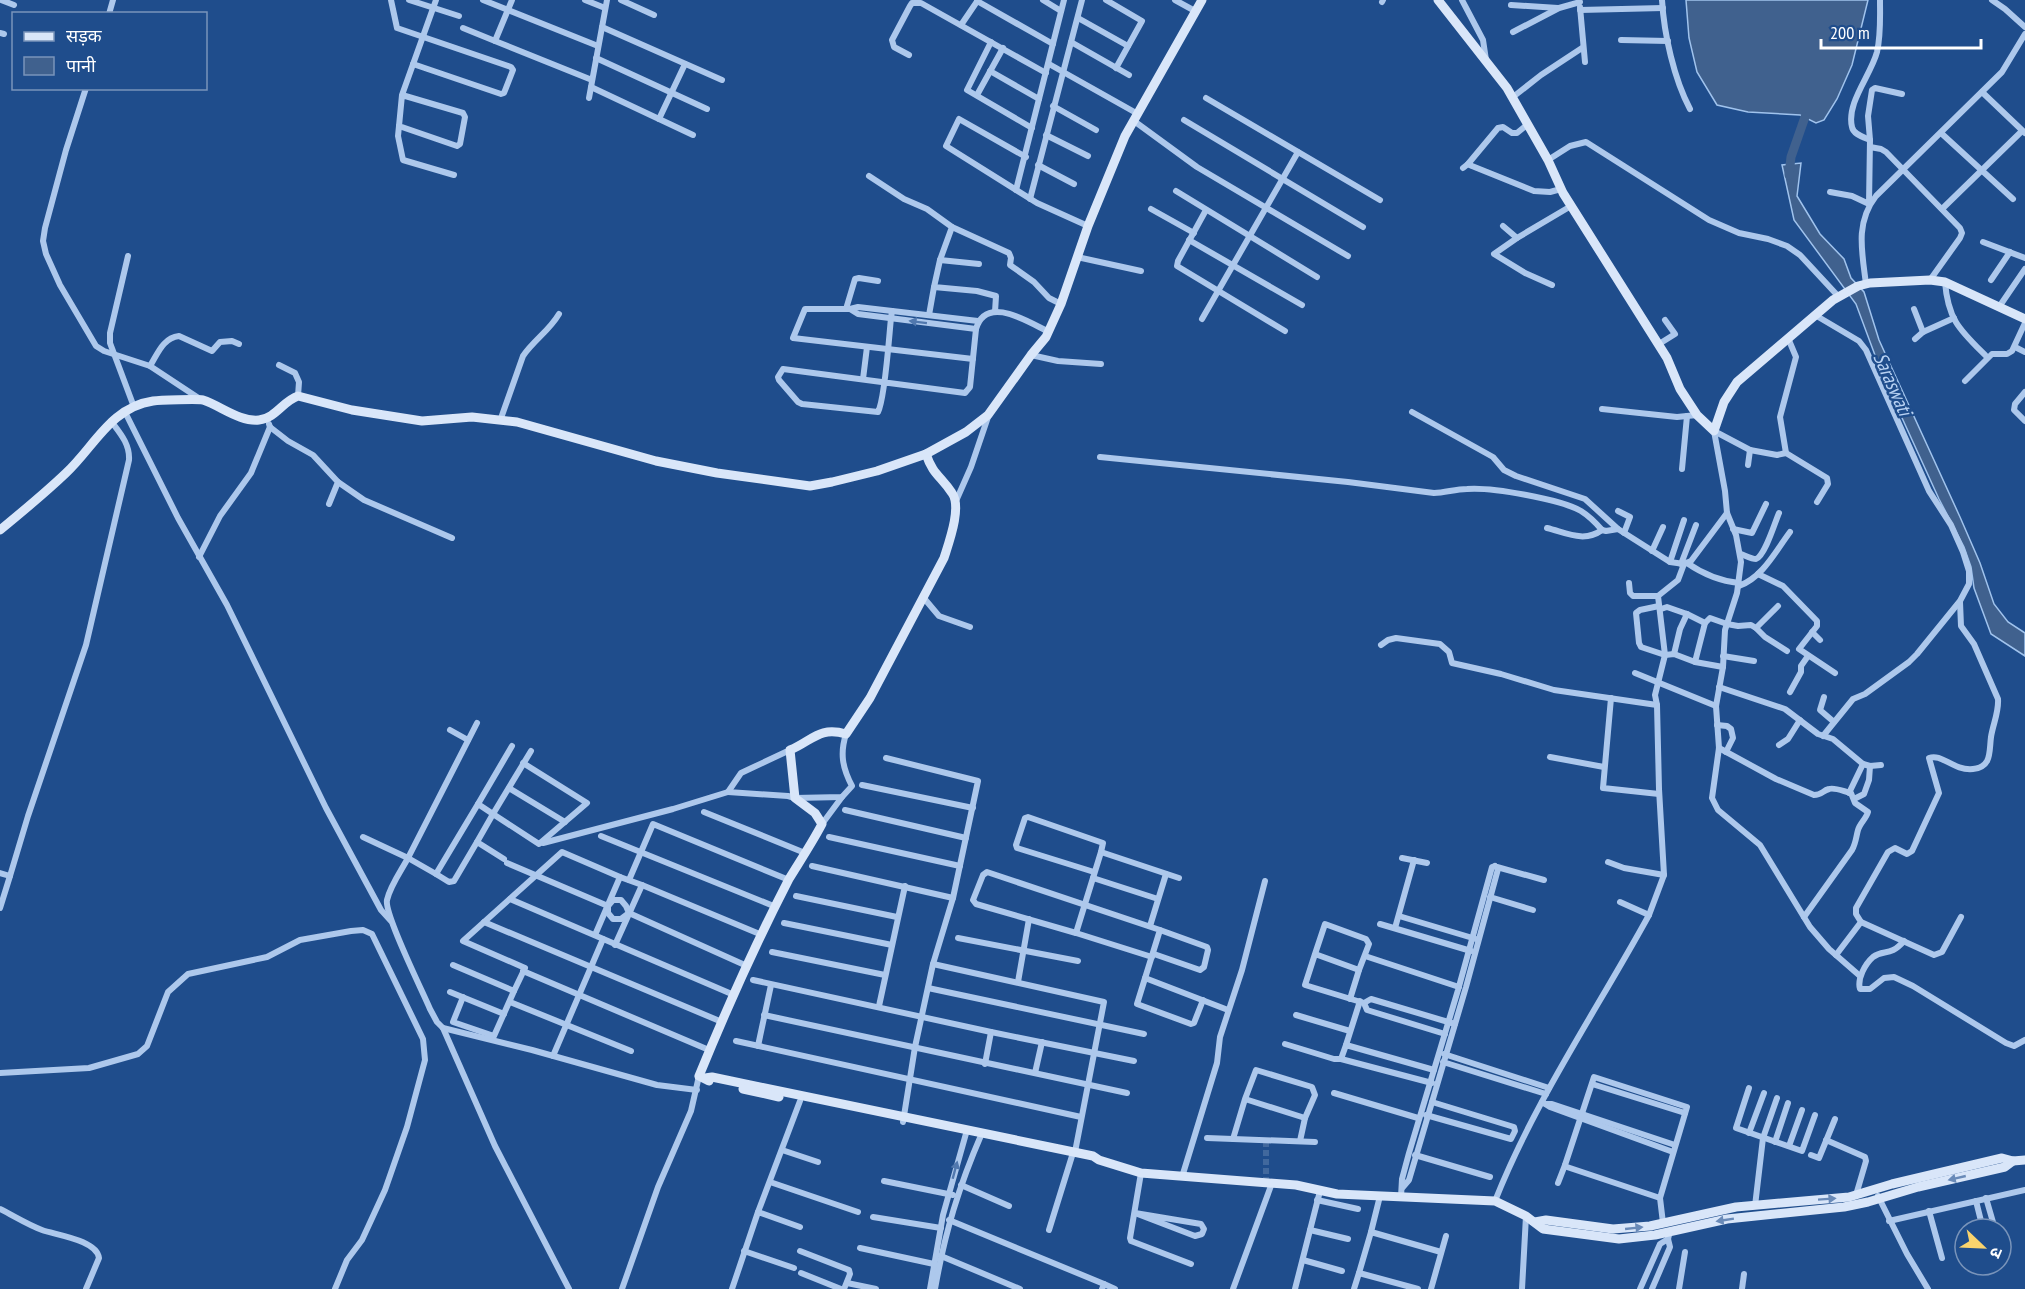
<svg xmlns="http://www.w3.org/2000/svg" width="2025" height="1289" font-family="'PT Sans Narrow','Noto Sans Devanagari',sans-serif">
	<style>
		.water { fill: #40618e; stroke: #a0c3ed; stroke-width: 1.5 }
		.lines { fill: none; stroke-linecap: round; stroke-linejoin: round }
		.river { stroke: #40618e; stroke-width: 9 }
		.street-tunnel { stroke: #41689d; stroke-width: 6; stroke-dasharray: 6 3; stroke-linecap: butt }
		.street { stroke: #adc8ec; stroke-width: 6 }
		.secondary { stroke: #d9e6f9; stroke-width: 9 }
		.oneway { fill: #5178ae }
		.oneway2 { fill: #698ab8 }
		.labels { text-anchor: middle; stroke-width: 5; stroke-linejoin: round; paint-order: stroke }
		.water-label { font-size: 20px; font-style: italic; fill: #b9d2f3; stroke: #1f4d8c }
	</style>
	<rect width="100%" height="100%" fill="#1f4d8c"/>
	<g class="water">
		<path d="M1686 0H1868L1852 65 1837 99 1824 120 1816 123 1800 115 1748 112 1717 105 1697 72 1689 38Z"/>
		<path d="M1801 163 1797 196 1820 234 1844 259 1851 278 1864 292 1879 340 1960 517 1980 563 1994 604 2008 622 2025 633V656L1991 634 1974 588 1971 567 1964 547 1939 499 1882 374 1856 304 1794 220 1782 165Z"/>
	</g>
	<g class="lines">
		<path class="river" d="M1789 175 1791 157 1805 117"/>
		<path class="street-tunnel" d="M1266 1183V1140"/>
		<g class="street">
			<path d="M1 0 14 5"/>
			<path d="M391 0 397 28 511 67 513 70 504 93 501 94 413 64"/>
			<path d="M409 0 459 16"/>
			<path d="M483 0 598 46"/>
			<path d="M512 0 495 41 592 80"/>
			<path d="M585 0 605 8"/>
			<path d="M621 0 654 15"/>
			<path d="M1043 0 1061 11"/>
			<path d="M1106 0 1142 21 1116 68"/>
			<path d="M1175 0 1195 11"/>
			<path d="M1462 0 1483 40 1486 60"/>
			<path d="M1662 0C1664 34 1674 79 1690 109"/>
			<path d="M1992 0 2005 9 2025 27"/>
			<path d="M977 1 1053 44"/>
			<path d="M1382 2 1383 0"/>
			<path d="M1511 5 1558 8"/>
			<path d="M1580 7 1585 62"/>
			<path d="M1580 10 1663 8"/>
			<path d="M109 14 113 0"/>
			<path d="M1078 18 1128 46"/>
			<path d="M961 25 978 0"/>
			<path d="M602 27 722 80"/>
			<path d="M463 28 495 41"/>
			<path d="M1513 32 1559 8 1580 2"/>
			<path d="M0 33 4 34"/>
			<path d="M1621 40 1668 41"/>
			<path d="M991 42 967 90 1032 128"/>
			<path d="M1071 42 1129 75"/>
			<path d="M909 55 894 47 892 40 910 6 912 3H921L1046 73"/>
			<path d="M596 58 707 109"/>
			<path d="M1049 64 1138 114"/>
			<path d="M990 71 1039 99"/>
			<path d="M591 87 693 135"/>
			<path d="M86 88 66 150 45 228 43 241 46 254 60 285 96 346 104 351 150 366 200 399"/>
			<path d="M1982 92 2025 133"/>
			<path d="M402 95 463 113 465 117 460 144 457 146 399 126 402 95 436 0"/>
			<path d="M977 95 1003 48"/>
			<path d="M1513 97 1541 75 1582 48"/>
			<path d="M589 98 607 0"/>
			<path d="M1206 98 1380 200"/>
			<path d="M1053 106 1096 130"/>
			<path d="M659 119 685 64"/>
			<path d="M1184 120 1363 227"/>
			<path d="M1134 121 1197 167 1348 256"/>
			<path d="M399 126 398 136 403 160 454 175"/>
			<path d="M1941 133 2013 199"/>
			<path d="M1046 135 1088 156"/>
			<path d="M1870 140 1868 116 1872 90 1875 88 1902 94"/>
			<path d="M1870 147 1881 149 1886 152 1960 228 1962 233 1960 238 1930 280"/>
			<path d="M1026 157 959 119 946 146 1037 203 1088 226"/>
			<path d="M1548 160 1570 146 1586 142 1709 220 1739 233 1768 239 1787 246 1800 255 1838 296"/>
			<path d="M1468 164 1498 128 1503 127 1512 133H1517L1528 124"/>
			<path d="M1038 165 1074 184"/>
			<path d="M1463 168 1468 164 1472 166 1534 191 1550 192 1561 189"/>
			<path d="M869 176 904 199 927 209 952 227 940 260 934 287 977 291 996 296 995 312"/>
			<path d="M1016 190 1064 0"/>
			<path d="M1176 191 1317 277"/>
			<path d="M1830 192 1852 196 1869 204 1870 140C1863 137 1853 134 1852 127 1846 103 1871 75 1877 52 1881 35 1880 17 1880 0"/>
			<path d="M1030 199 1082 0"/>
			<path d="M1151 209 1194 233"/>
			<path d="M1942 209 2022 131"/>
			<path d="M1206 210 1178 261 1177 266 1285 331"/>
			<path d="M1503 226 1517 238 1571 206"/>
			<path d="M952 227 1009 253 1011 258 1010 265 1034 282 1049 298 1061 304"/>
			<path d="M1517 238 1494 254 1525 273 1552 285"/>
			<path d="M1189 240 1302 305"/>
			<path d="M1983 242 2025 258"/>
			<path d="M128 256 110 333V343L134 407"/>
			<path d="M1077 257 1141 271"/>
			<path d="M940 260 979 264"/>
			<path d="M1991 280 2010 252"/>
			<path d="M1945 282C1948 321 1961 331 1987 357"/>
			<path d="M1866 284C1862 252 1855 223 1876 196L2002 72 2025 34"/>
			<path d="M1999 307 2025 269"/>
			<path d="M846 309 855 279 859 278 878 281"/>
			<path d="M850 309H805L793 338 973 359"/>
			<path d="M1914 309 1923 332"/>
			<path d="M892 311 891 318C889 337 885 399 878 412L802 404 798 402 779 380 778 377 783 369 965 393 970 387 976 329C986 294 1028 322 1049 332"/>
			<path d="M929 315 934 287"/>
			<path d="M1815 315 1859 341 1866 350 1929 491 1951 525 1963 552 1969 571V584L1960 601 1917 654 1909 662 1865 694 1853 699 1823 736"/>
			<path d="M1202 319 1298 152"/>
			<path d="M976 329 858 314 850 309 858 307 978 321"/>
			<path d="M1788 338 1796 357 1780 417 1786 453 1827 478 1828 484 1817 502"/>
			<path d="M1915 339 1923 332 1954 318"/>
			<path d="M1659 344 1675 334 1665 320"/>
			<path d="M2015 347 2025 352"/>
			<path d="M1031 355 1058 361 1101 364"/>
			<path d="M279 365 295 373 299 382 298 396"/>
			<path d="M150 366C158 353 163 338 179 336L212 351 220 342 232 341 239 344"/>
			<path d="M863 379 867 347"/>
			<path d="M1965 381 1992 354H2007L2012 351 2025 323"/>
			<path d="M2025 392 2015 404 2014 410 2025 421"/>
			<path d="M1602 409 1677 417 1697 415"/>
			<path d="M125 412 178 518 227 605 326 808 381 910 391 921"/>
			<path d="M1412 412 1493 457 1504 470 1516 476 1585 499 1618 529 1670 562 1684 564 1691 561 1727 513"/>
			<path d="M500 421 523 356C534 340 549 331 559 314"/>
			<path d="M269 424 270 427 288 441 313 455 338 482 329 504"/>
			<path d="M1714 431 1725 491 1727 513 1736 535 1741 562 1737 593 1725 630 1723 667 1716 706 1719 748 1712 798 1718 810 1760 845 1810 927 1829 949 1860 976"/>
			<path d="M1714 431 1750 450 1777 455 1786 453"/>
			<path d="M1100 457 1348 482 1434 493C1445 493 1455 489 1467 489 1491 487 1560 499 1581 511 1589 516 1596 523 1602 530L1606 531 1618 529"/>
			<path d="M1748 465 1750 450"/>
			<path d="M1682 469 1687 416"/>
			<path d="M338 482 364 500 452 538"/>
			<path d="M956 501 971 467 988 417"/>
			<path d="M1618 511 1630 517 1624 533"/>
			<path d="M1547 528C1567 533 1584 543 1602 530"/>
			<path d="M1733 529 1752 533 1766 504"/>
			<path d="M1652 551 1663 527"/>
			<path d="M1741 554C1744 555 1752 559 1756 559 1765 556 1775 522 1779 513"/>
			<path d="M199 557 220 516 251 473 270 427"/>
			<path d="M1670 562 1684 520"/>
			<path d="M1687 563C1703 574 1719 581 1739 583"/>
			<path d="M1681 564 1696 525"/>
			<path d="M1758 574 1783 586 1817 621V626L1799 649 1835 673"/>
			<path d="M1629 583 1630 593 1633 596H1658"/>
			<path d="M1739 586C1763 577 1775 552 1790 532"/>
			<path d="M923 597 939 616 970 627"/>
			<path d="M1659 606 1640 610 1636 613 1639 643 1641 647 1665 655 1674 654 1695 662 1723 667"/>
			<path d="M1661 609 1667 607 1687 614 1680 629 1674 654"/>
			<path d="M1687 614 1705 623"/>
			<path d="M1756 628 1778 606"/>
			<path d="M1812 632 1820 640"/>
			<path d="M1381 645 1388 640 1396 638 1440 644 1449 652 1452 663 1501 674 1554 690 1657 705"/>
			<path d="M1723 656 1754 661"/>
			<path d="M1695 662 1705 623 1710 618 1727 624 1738 626 1751 625 1756 628 1765 637 1787 651"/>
			<path d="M1635 673 1716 706"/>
			<path d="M1719 687 1785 709 1818 734 1833 739 1863 764 1870 766 1881 765"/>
			<path d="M1790 692 1801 672V666L1808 656"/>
			<path d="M1824 697 1820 710 1834 722"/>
			<path d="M1611 698 1603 788 1659 794"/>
			<path d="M477 723 408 858 436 874 478 804"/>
			<path d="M1717 725 1727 726 1731 729 1733 738 1726 752"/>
			<path d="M450 730 468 740"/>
			<path d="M1779 745 1788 739 1800 720"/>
			<path d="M512 746 478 804 493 814 531 751"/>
			<path d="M1719 748 1776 779 1814 795C1822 795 1822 791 1829 789 1835 787 1845 792 1851 793L1855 803 1868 812C1866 819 1860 823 1858 830 1856 837 1856 843 1852 850L1804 917"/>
			<path d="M790 750 741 773 728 792 788 796 795 798 842 797 852 786C842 767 840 753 846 734"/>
			<path d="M1550 757 1604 767"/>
			<path d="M886 758 978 781 953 898 933 964 915 1047 903 1122"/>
			<path d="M862 785 973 808"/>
			<path d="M509 788 565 822"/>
			<path d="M1849 793 1863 764"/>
			<path d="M1854 799 1864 794 1869 780 1870 766"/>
			<path d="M845 810 966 838"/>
			<path d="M704 812 805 853"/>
			<path d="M822 824 842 797"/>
			<path d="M601 836 776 907"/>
			<path d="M363 837 408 858C401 871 390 886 387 900 384 914 422 990 430 1009L437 1022 443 1028 532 1050 657 1085 697 1090"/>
			<path d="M829 837 960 866"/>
			<path d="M543 843 673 809 728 792"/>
			<path d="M1101 852 1179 878"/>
			<path d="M1402 858 1427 863"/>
			<path d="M504 859 477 842 493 814 539 844 587 803 523 763"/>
			<path d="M1608 862 1624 868 1664 875"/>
			<path d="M507 863 608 906"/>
			<path d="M812 866 953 898"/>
			<path d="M1497 867 1544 880"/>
			<path d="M0 873 10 876 0 908"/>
			<path d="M436 874 449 882 454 881 477 842"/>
			<path d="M10 876 28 816 86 645 129 460C130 444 120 433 111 421"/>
			<path d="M1093 878 1158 899"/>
			<path d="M629 880 653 824 789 880"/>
			<path d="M642 885 762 935"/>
			<path d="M796 896 897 917"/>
			<path d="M1490 897 1533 910"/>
			<path d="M510 899 734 995"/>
			<path d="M613 900H621L626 906 629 913 621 919H613L608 913V906Z"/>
			<path d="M1620 902 1649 915"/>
			<path d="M629 913 747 966"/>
			<path d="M1399 916 1476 939"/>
			<path d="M484 922 722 1022"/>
			<path d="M1861 922 1934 955 1942 952 1961 917"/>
			<path d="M784 923 892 945"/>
			<path d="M1380 924 1471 951"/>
			<path d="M1150 926 1166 874"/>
			<path d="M1395 928 1414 860"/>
			<path d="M1076 933 1101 852 1103 843 1028 817 1025 818 1016 845 1017 848 1094 872"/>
			<path d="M958 938 1078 961"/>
			<path d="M1904 941C1890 957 1884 949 1873 957 1865 964 1857 979 1860 989H1870L1884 978 1894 977 1913 986 2006 1043 2014 1046 2025 1040"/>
			<path d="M615 945 642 885 620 877"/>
			<path d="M772 952 885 975"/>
			<path d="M1154 954 1200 970 1204 967 1208 950 1207 947 1160 930"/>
			<path d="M1315 954 1325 924 1366 939 1369 944 1359 970 1315 954 1305 985 1364 1003 1371 999 1455 1024"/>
			<path d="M1836 955 1861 922 1856 914V908L1888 852 1895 848 1907 854 1912 851 1939 793 1929 758C1942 753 1953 771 1973 769 1992 767 1989 752 1991 737 1993 724 1999 712 1998 699L1974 644 1961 626 1960 602"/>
			<path d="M1365 956 1459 987"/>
			<path d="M1152 957 1076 933 976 904 973 900 983 875 987 872 1160 930 1137 1004 1191 1024 1194 1023 1203 1000"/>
			<path d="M933 964 1104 1002 1075 1152"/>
			<path d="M453 965 514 991 525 968 463 941 562 852 620 877 595 935"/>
			<path d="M523 971 709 1050"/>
			<path d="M1145 978 1228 1010"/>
			<path d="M753 980 991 1032 1134 1061"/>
			<path d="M1018 982 1029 919"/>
			<path d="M928 988 1144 1034"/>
			<path d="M450 992 504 1014"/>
			<path d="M463 997 453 1022 494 1036 514 991"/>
			<path d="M1350 999 1359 970"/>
			<path d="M510 1002 631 1051"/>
			<path d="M1364 1003 1367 1010 1445 1034"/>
			<path d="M879 1006 905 886"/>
			<path d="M764 1015 1127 1093"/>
			<path d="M1296 1015 1350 1031"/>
			<path d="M443 1028 495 1146 569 1289"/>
			<path d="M736 1041 1081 1117"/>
			<path d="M1285 1044 1334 1059H1341"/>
			<path d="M1346 1045 1360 1001"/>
			<path d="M758 1046 771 985"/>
			<path d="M1444 1054 1549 1088"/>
			<path d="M553 1056 603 939"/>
			<path d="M1443 1062 1546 1094"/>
			<path d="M985 1064 991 1032"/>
			<path d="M0 1073 89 1068 138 1054 147 1046 168 992 188 974 267 957 300 940 351 931 363 930 372 934 423 1039 425 1060 407 1127 385 1190 362 1240 347 1260 335 1289"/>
			<path d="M1035 1073 1042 1042"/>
			<path d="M1432 1083 1341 1059 1346 1045 1434 1070"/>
			<path d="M1592 1084 1685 1113"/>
			<path d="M1749 1088 1736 1128 1802 1151 1815 1115"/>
			<path d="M1334 1093 1418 1118"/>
			<path d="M1542 1102 1550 1107 1673 1152"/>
			<path d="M1546 1104H1552L1675 1145"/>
			<path d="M1426 1115 1511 1139 1515 1131 1514 1127 1432 1102"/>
			<path d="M1749 1133 1764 1093"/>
			<path d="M1207 1138 1315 1142"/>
			<path d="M1233 1139 1245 1099 1305 1118 1315 1095 1312 1087 1256 1070 1245 1099"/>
			<path d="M1826 1140 1865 1157 1866 1161 1856 1195"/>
			<path d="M1300 1141 1305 1118"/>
			<path d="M1775 1142 1788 1103"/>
			<path d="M1789 1146 1802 1110"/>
			<path d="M782 1150 818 1162"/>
			<path d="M1415 1155 1490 1177"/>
			<path d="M1811 1155 1819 1158 1835 1119"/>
			<path d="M1141 1173 1130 1238 1131 1241 1191 1264"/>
			<path d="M1182 1177 1217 1063 1220 1037 1242 970 1265 881"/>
			<path d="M884 1181 953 1195"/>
			<path d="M770 1182 858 1212"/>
			<path d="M1558 1183 1565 1165"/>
			<path d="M961 1185 1009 1206"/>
			<path d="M1403 1187 1409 1180 1466 987 1498 869 1495 866"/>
			<path d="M1878 1196 1907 1254 1928 1289"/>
			<path d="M1401 1197 1402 1179 1409 1153 1458 990 1492 867 1495 866"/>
			<path d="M1660 1198 1687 1107 1594 1077 1565 1165 1567 1167 1660 1198 1663 1223"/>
			<path d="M1986 1198 1995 1229"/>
			<path d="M1317 1200 1358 1209"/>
			<path d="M1495 1201C1535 1100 1597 1010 1649 915L1664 875 1659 789 1657 705 1655 695 1665 655 1658 596 1678 580 1684 564"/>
			<path d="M1976 1201 1983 1229"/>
			<path d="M1755 1206 1763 1138 1777 1098"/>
			<path d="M0 1209C14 1216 28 1225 42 1230 56 1235 97 1240 99 1258L86 1289"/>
			<path d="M1929 1211 1942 1258"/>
			<path d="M758 1212 800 1101"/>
			<path d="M1135 1213 1201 1224 1204 1229 1202 1234 1195 1236Z"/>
			<path d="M873 1217 941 1228"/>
			<path d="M949 1220 1104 1284 1102 1289"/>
			<path d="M1889 1221 2025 1190"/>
			<path d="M1049 1230 1072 1156"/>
			<path d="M1310 1230 1348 1239"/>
			<path d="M1371 1232 1380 1196"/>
			<path d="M860 1248 934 1264"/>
			<path d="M744 1251 794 1268"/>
			<path d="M800 1251 849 1270 850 1274 844 1289"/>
			<path d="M941 1256 1020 1289"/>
			<path d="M1303 1260 1342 1271"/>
			<path d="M801 1273 841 1289"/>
			<path d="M1359 1273 1371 1232 1441 1252"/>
			<path d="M847 1283 876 1289"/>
			<path d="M1104 1284 1115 1289"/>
			<path d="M622 1289 658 1187 691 1111 699 1076"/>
			<path d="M732 1289 758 1212 800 1227"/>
			<path d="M930 1289 943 1215 967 1130"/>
			<path d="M935 1289C945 1232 959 1186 982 1133"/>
			<path d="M1233 1289 1272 1183"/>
			<path d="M1295 1289 1320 1191"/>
			<path d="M1354 1289 1359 1273 1418 1289"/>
			<path d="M1431 1289 1446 1236"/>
			<path d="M1522 1289 1526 1216"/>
			<path d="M1640 1289 1660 1244 1668 1239"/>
			<path d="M1652 1289 1670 1247 1668 1239 1670 1231"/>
			<path d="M1679 1289 1685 1252"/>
			<path d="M1742 1289 1744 1274"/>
		</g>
		<g class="secondary">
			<path d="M1438 0 1507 88 1548 160 1563 193 1667 358 1680 389 1697 415 1714 431 1724 402 1737 382 1833 300 1858 286 1870 283 1930 280 1945 282 2025 319"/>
			<path d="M0 530C22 512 45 493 66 473 94 447 111 407 153 401 160 400 197 399 203 400 221 406 240 422 259 420 276 418 283 401 298 396L352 410 422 421 472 417 517 422 656 461 717 473 810 486 832 482 877 471 926 454 966 432 988 415 1031 355 1046 337 1061 304 1088 226 1125 136 1202 0"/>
			<path d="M705 1078 712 1077 1093 1156 1099 1160 1141 1173 1296 1185 1337 1194 1495 1201 1526 1216 1543 1229 1619 1239 1655 1235 1727 1219 1844 1207 1868 1202 1918 1187 2005 1167 2013 1161"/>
			<path d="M709 1081 699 1076C726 1010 756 943 789 879 800 861 812 843 822 824L815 813 795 798 790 750C812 741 819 726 846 734L870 698 944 558C949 542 962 507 952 493 941 476 933 475 926 454"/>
			<path d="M743 1089 779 1097"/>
			<path d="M1535 1222 1546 1220 1613 1229 1650 1226 1736 1207 1849 1197 1892 1184 2002 1158 2013 1161 2025 1160"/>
		</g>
	</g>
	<defs><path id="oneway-solid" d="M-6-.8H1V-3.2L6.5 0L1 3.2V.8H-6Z" transform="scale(1.5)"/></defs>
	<g class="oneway">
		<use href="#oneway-solid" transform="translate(918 322) rotate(-173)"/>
		<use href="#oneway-solid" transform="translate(955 1170) rotate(-75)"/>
	</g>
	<g class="oneway2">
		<use href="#oneway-solid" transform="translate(1957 1178) rotate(167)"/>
		<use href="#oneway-solid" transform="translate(1827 1199) rotate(-4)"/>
		<use href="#oneway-solid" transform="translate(1725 1220) rotate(171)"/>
		<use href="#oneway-solid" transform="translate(1634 1228) rotate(-6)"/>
	</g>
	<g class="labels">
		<g class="water-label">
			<text transform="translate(1893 384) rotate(66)" y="7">Saraswati</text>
		</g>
	</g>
	<rect x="12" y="12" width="195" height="78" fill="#1f4d8c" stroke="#7994ba" stroke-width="1.5"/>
	<rect x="24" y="32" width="30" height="9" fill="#d9e6f9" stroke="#7994ba" stroke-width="1.5"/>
	<text x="66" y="42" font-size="18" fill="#ffffff">सड़क</text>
	<rect x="24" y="57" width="30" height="18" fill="#40618e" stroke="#7994ba" stroke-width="1.5"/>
	<text x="66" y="72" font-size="18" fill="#ffffff">पानी</text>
	<g transform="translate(1983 1247) rotate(113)"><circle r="28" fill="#1f4d8c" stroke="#7994ba" stroke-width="1.5"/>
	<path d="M0-4.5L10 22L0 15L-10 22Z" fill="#f9d36d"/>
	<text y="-9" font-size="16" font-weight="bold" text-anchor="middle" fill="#ffffff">उ</text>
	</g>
	<path d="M1821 39v9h160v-9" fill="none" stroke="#ffffff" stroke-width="3"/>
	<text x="1830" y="39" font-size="18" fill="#ffffff" stroke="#1f4d8c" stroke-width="4.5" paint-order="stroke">200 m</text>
</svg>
